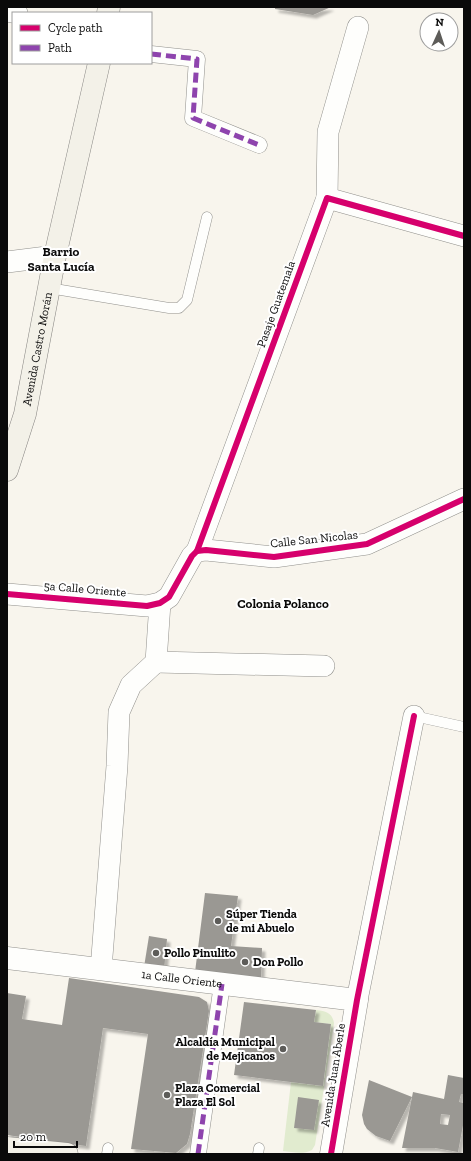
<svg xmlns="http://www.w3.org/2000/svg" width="471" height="1161" font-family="'Zilla Slab',serif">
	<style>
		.green { fill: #e1ebcf }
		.building { fill: #9a9893; fill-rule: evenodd; filter: url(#shadow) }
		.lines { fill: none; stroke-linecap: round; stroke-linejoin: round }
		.service-casing { stroke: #91908c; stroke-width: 11 }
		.pedestrian-casing { stroke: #91908c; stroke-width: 17 }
		.minor-casing { stroke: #91908c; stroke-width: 22 }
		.tertiary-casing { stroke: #91908c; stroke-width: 23 }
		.secondary-casing { stroke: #888683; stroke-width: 23 }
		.service { stroke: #fefefc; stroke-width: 10 }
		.pedestrian { stroke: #fefefc; stroke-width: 16 }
		.minor { stroke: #fefefc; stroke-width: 21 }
		.tertiary { stroke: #fefefc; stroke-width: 22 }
		.secondary { stroke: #f3f1e8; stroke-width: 22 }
		.quiet { stroke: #8e44ad; stroke-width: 5; stroke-dasharray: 10 5; stroke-linecap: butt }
		.cycleway-casing { stroke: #fff; stroke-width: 8 }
		.cycleway { stroke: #d6006c; stroke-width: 6 }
		.poi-dot { fill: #5d5c59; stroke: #fff; stroke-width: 1.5 }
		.labels { text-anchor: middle; stroke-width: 4; stroke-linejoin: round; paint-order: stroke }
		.street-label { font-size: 12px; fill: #0a0a0a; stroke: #fff }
		.poi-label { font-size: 12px; font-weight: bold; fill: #0a0a0a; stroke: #fff; text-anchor: start }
		.neighbourhood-label { font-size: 13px; font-weight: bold; fill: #0a0a0a; stroke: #fff }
	</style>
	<defs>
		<filter id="shadow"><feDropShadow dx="3.5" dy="3.5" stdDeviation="1" flood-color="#0004"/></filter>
	</defs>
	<rect width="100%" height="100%" fill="#f8f5ed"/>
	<path class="green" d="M316 1010C325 1011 332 1012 334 1023L315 1145 312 1150C303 1155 292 1152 283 1151L291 1082 323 1086 331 1024 314 1022Z"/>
	<g class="building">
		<path d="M275 7H331L313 15 275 9Z"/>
		<path d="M205 893 238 896 231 946 262 948 261 980 195 972Z"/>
		<path d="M149 936 167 939 164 970 144 967Z"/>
		<path d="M69 978 199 997 207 1002 209 1011 190 1134 187 1144 176 1153 131 1149 148 1034 103 1028 86 1146 7 1135V993L26 996 22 1019 62 1025Z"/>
		<path d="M244 1002 316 1010 314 1022 331 1024 323 1086 234 1075Z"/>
		<path d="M448 1075 464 1078V1094H461L459 1102 464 1103V1120L458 1152 435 1148H402L412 1097 390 1141 376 1136 367 1129 364 1124 362 1115 369 1080 412 1097 413 1092 444 1099ZM441 1114 450 1115 448 1125 440 1124Z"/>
		<path d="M298 1097 319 1100 314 1130 294 1128Z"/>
	</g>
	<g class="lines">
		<defs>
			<g id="service">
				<path d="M49 288 169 308H179L187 300 207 217"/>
				<path d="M414 716 464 727"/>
				<path d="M107 1154 108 1148"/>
				<path d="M258 1154 259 1148"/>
			</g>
			<g id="pedestrian">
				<path d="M151 54 197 59 193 118 259 145"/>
				<path d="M198 1154 222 984"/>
			</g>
			<g id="minor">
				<path d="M7 11 17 13"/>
				<path d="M327 198 328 132 358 27"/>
				<path d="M7 262 55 256"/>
				<path d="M197 551 327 198 464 236"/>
				<path d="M7 594 147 606 160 603 169 597 192 556 197 551 206 550 274 557 367 544 464 499"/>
				<path d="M156 662 324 666"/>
				<path d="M101 969 117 766 119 712 131 685 156 662 160 603"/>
				<path d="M357 1000 414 716"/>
			</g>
			<g id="tertiary">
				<path id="s1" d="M7 958 357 1000 331 1154"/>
			</g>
			<g id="secondary">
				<path d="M108 13 109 7"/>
				<path id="s2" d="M7 470 25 414 55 256 99 63"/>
				<path d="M7 1148 67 1154"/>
			</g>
		</defs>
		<use href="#service" class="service-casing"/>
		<use href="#pedestrian" class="pedestrian-casing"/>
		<use href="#minor" class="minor-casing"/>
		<use href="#tertiary" class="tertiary-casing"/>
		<use href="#secondary" class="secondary-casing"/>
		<use href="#service" class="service"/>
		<use href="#pedestrian" class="pedestrian"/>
		<use href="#minor" class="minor"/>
		<use href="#tertiary" class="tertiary"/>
		<use href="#secondary" class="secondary"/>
		<g class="quiet">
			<path d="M151 54 197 59 193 118 259 145"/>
			<path d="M198 1154 222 984"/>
		</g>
		<defs>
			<g id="cycleway">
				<path d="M197 551 327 198 464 236"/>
				<path d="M7 594 147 606 160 603 169 597 192 556 197 551 206 550 274 557 367 544 464 499"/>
				<path d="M331 1154 357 1000 414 716"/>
			</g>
		</defs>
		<use href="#cycleway" class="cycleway-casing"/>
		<use href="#cycleway" class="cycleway"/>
	</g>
	<g class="poi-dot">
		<circle cx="218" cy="921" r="4"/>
		<circle cx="156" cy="953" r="4"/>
		<circle cx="245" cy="962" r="4"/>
		<circle cx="283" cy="1049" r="4"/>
		<circle cx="167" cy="1095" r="4"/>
	</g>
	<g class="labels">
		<g class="street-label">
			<text transform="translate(276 304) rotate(-70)" y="4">Pasaje Guatemala</text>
			<text dy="4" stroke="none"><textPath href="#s2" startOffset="125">Avenida Castro Morán</textPath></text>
			<text transform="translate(314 539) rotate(-6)" y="4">Calle San Nicolas</text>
			<text transform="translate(85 589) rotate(5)" y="4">5a Calle Oriente</text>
			<text dy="4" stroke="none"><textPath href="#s1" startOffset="176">1a Calle Oriente</textPath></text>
			<text transform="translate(333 1075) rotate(-81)" y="4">Avenida Juan Aberle</text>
		</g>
		<g class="poi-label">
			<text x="226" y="918">Súper Tienda<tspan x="226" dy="14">de mi Abuelo</tspan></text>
			<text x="164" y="957">Pollo Pinulito</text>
			<text x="253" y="966">Don Pollo</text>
			<text x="275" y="1046" text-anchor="end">Alcaldía Municipal<tspan x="275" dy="14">de Mejicanos</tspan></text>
			<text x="175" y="1092">Plaza Comercial<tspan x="175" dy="14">Plaza El Sol</tspan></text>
		</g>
		<g class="neighbourhood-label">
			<text x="61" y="256">Barrio<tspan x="61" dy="15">Santa Lucía</tspan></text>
			<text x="283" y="608">Colonia Polanco</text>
		</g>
	</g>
	<rect width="471" height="1161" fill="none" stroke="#0a0a0a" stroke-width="16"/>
	<rect x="12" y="12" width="140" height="52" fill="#ffffff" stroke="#9d9d9d"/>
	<rect x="20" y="25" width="20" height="6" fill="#d6006c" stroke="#9d9d9d"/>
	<text x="48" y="32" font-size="12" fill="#0a0a0a">Cycle path</text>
	<rect x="20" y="45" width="20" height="6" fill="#8e44ad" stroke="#9d9d9d"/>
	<text x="48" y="52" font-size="12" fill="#0a0a0a">Path</text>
	<g transform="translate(439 32) rotate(3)"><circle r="19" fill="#ffffff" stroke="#9d9d9d"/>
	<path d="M0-3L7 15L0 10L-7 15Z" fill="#5d5c59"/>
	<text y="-6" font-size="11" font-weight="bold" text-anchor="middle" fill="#0a0a0a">N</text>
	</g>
	<path d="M14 1141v6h63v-6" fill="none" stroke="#0a0a0a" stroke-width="2"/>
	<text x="20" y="1141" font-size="12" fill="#0a0a0a" stroke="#ffffff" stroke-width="3" paint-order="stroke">20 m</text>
</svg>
